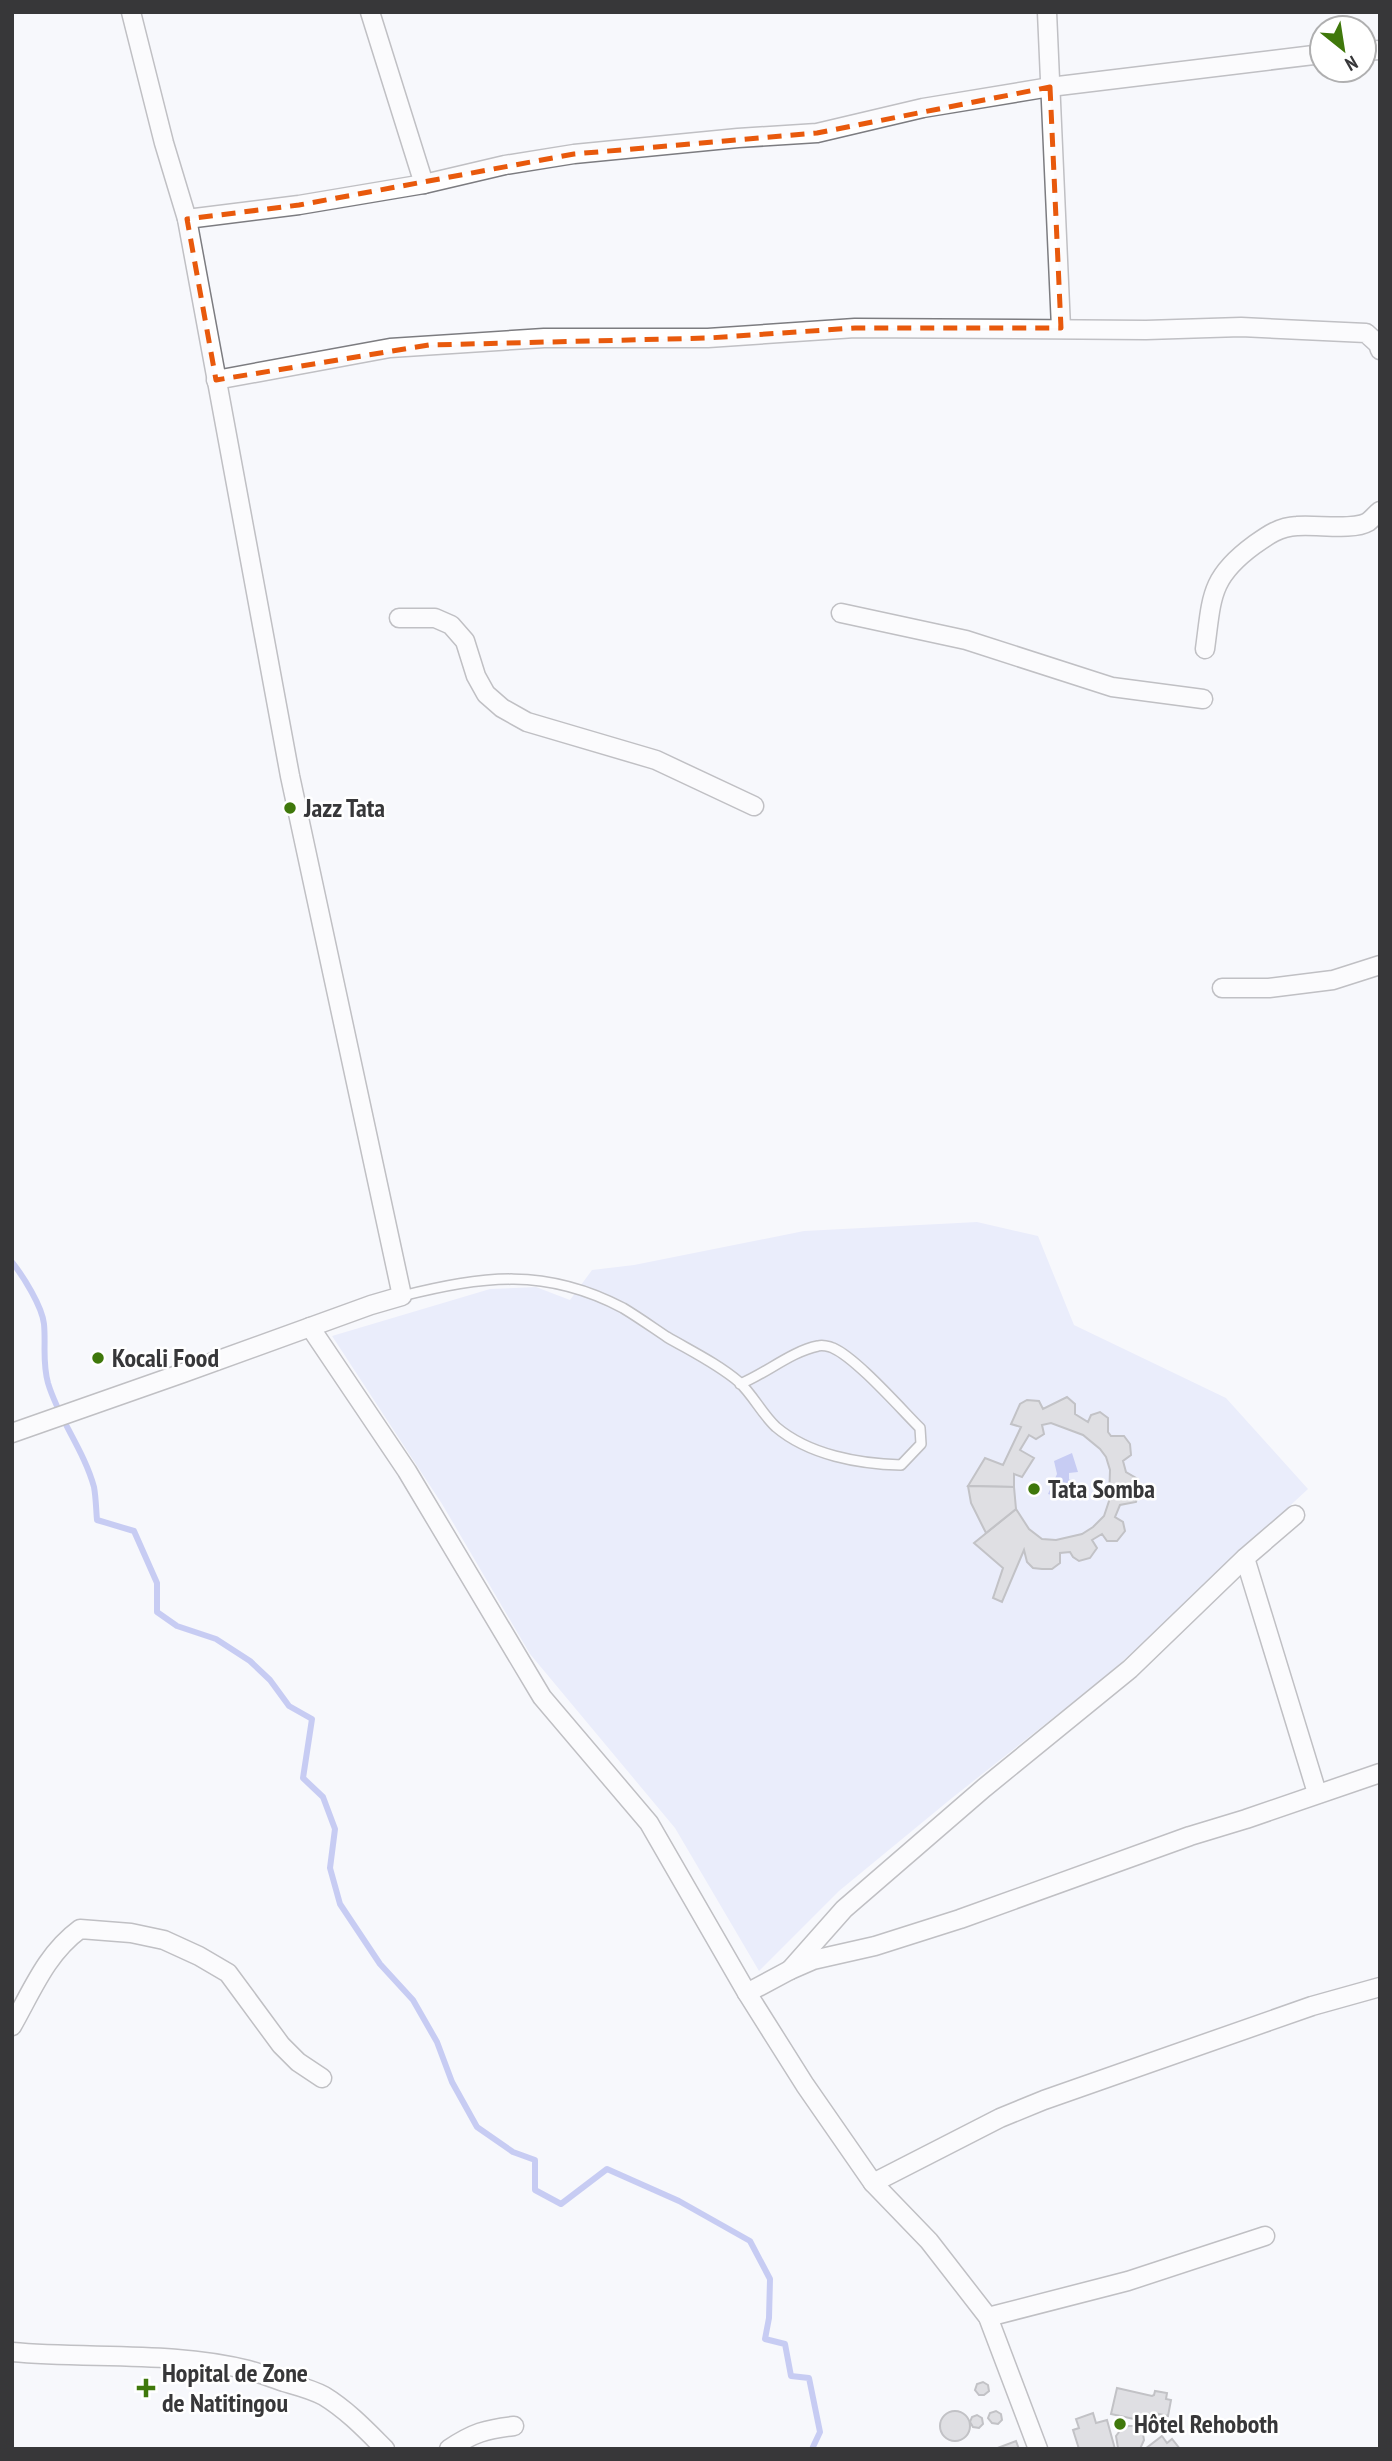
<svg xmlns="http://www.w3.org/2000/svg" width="1392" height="2461" font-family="'PT Sans Narrow',sans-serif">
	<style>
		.green { fill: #dae0fb }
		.water { fill: #8d98e9 }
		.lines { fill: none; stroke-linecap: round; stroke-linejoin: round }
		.stream { stroke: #8d98e9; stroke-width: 6 }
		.building { fill: #c0c1c5; stroke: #808185; stroke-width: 2 }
		.service-casing { stroke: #7c7c80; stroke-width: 12 }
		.minor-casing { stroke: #7c7c80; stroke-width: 21 }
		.service { stroke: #fff; stroke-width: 9 }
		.minor { stroke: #fff; stroke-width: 18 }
		.marked { fill: none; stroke: #e8590c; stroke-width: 5; stroke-dasharray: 14 9; stroke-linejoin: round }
		.poi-dot { fill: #3f780b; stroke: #fff; stroke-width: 2.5 }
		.labels { text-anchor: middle; stroke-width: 5; stroke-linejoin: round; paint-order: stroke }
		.poi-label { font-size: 26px; font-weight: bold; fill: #373739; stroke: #fff; text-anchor: start }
	</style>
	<rect width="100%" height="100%" fill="#f7f8fc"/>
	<path class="green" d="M977 1222 1038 1236 1074 1325 1226 1398 1308 1489 1110 1673 952 1798 839 1891 759 1971 675 1828 530 1654 442 1504 332 1336 490 1289 536 1287 570 1300 592 1270 634 1265 804 1231Z"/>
	<path class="water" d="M1072 1453 1078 1472 1069 1473V1479L1072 1483 1065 1499 1048 1494 1057 1474 1054 1461Z"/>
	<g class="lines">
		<path class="stream" d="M12 1262C23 1276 42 1306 44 1324 46 1346 42 1361 48 1383 59 1420 84 1450 94 1487 96 1498 96 1509 97 1520L134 1531 157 1583V1612L177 1626 216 1639 250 1661 270 1680 289 1706 312 1719 303 1778 323 1797 335 1829 330 1868 340 1904 380 1964 413 2000 437 2042 452 2082 477 2127 513 2152 535 2160V2190L561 2204 607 2169 679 2201 750 2241 770 2279 769 2318 765 2339 785 2344 791 2376 809 2378 820 2432 812 2449"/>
	</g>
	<g class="building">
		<path d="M1067 1397 1075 1404V1414L1088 1422 1091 1415 1100 1412 1108 1418V1432L1111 1436H1124L1130 1444 1131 1455 1123 1461 1126 1472 1138 1479 1139 1490 1136 1502 1120 1505 1115 1517 1123 1522 1125 1531 1117 1541H1107L1102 1534 1092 1540 1097 1548 1090 1558 1079 1561 1073 1557 1070 1552 1060 1553V1563L1052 1569H1042L1033 1568 1027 1562 1024 1550 1002 1602 993 1598 1003 1568 974 1543 1016 1509 1029 1529 1042 1539 1056 1540 1082 1534 1093 1527 1104 1516 1109 1501 1110 1470 1106 1457 1100 1449 1083 1435 1051 1423 1042 1425 1044 1434 1036 1439 1029 1435 1020 1450 1034 1458 1022 1477 1014 1474V1487L968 1486 985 1458 1003 1465 1021 1427 1011 1424 1020 1404 1027 1400 1039 1401 1043 1409Z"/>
		<path d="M968 1486 1014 1487 1016 1509 986 1533 971 1503Z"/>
		<path d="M983 2382 988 2385 989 2391 984 2395H979L975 2390 977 2384Z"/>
		<path d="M1117 2388 1152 2396 1154 2395 1155 2391 1167 2393 1166 2399 1171 2400 1168 2416 1159 2414 1157 2424 1111 2414Z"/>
		<path d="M996 2411 1001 2414 1002 2420 998 2424 992 2423 988 2418 990 2413Z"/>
		<circle cx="955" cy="2426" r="15"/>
		<path d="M1093 2413 1096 2423 1107 2420 1115 2449H1079L1073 2430 1079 2428 1076 2419Z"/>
		<path d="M977 2415 982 2418 983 2424 979 2428 973 2427 970 2422 972 2417Z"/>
		<path d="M1129 2426H1135L1143 2434 1144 2440 1140 2449 1118 2448 1116 2436 1123 2427Z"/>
		<path d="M1162 2436 1167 2443 1172 2439 1180 2449H1145Z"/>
		<path d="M1016 2441 1019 2449H995Z"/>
	</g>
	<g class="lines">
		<defs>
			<path id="service" d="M402 1296C483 1276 545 1267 623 1308 638 1317 652 1327 667 1337 691 1351 718 1364 739 1382 753 1395 762 1414 776 1427 809 1455 859 1464 901 1465L921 1444 920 1428C900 1408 856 1358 833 1348 829 1346 822 1345 818 1346 792 1351 765 1374 740 1384"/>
			<g id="minor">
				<path d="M370 12 424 184"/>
				<path d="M1047 12 1061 328"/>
				<path d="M1364 51 1380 50"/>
				<path d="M187 219 299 205 424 184 505 165 574 154 738 138 817 133 923 108 1050 87 1322 54"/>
				<path d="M216 380 390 348 544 338H708L855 328 1146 330 1241 327 1366 333 1378 344 1380 350"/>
				<path d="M841 613 966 640 1112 687 1203 699"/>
				<path d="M399 618H435L451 625 465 641 476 676 486 694 502 708 527 722 656 760 754 806"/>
				<path d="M1205 649C1212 598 1209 578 1254 545 1268 535 1279 527 1297 526 1315 524 1353 531 1368 522 1372 519 1376 514 1380 511"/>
				<path d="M1222 988H1269L1333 980 1380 965"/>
				<path d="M310 1327 407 1471 542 1697 649 1823 747 1993 805 2085 873 2183 929 2241 988 2317 1038 2449"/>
				<path d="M12 1433 183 1373 371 1305 402 1296 290 776 187 219 164 143 131 12"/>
				<path d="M1245 1558 1317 1793"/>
				<path d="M790 1970 844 1909 984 1788 1130 1669 1245 1558 1295 1515"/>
				<path d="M747 1993 790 1970 813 1960 875 1946 960 1919 1190 1836 1246 1819 1380 1773"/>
				<path d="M12 2026C32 1991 46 1954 80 1929L131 1933 164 1940 199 1956 228 1973 281 2045 298 2062 322 2078"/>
				<path d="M873 2183 1000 2118 1044 2100 1312 2006 1380 1987"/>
				<path d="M988 2317 1128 2281 1265 2236"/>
				<path d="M12 2352C88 2359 175 2351 248 2370 260 2373 272 2378 284 2382 298 2386 311 2389 324 2396 347 2410 366 2430 385 2449"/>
				<path d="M449 2449C473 2433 486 2429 514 2426"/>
			</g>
		</defs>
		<use href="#service" class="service-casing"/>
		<use href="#minor" class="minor-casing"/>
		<use href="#service" class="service"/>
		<use href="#minor" class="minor"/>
	</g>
	<path d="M0 0H1392V2461H0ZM1050 87 1061 328H855L708 338 429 345 216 380 187 219 299 205 574 154 817 133Z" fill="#f7f8fc" fill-opacity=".55" fill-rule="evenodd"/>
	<path class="marked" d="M1050 87 1061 328H855L708 338 429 345 216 380 187 219 299 205 574 154 817 133Z"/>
	<g class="poi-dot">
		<circle cx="290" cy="808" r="7"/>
		<circle cx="98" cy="1358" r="7"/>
		<circle cx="1034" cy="1489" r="7"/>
		<path d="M142.5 2377.5h7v7h7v7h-7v7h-7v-7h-7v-7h7z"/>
		<circle cx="1120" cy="2424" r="7"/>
	</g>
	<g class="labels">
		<g class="poi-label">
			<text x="304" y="817">Jazz Tata</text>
			<text x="112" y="1367">Kocali Food</text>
			<text x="1048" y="1498">Tata Somba</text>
			<text x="162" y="2382">Hopital de Zone<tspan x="162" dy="30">de Natitingou</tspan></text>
			<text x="1134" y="2433">Hôtel Rehoboth</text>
		</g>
	</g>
	<rect width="1392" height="2461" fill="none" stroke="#373739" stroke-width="28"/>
	<g transform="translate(1343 49) rotate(150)"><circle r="33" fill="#ffffff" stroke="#afafb0" stroke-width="2"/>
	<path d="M0-5L12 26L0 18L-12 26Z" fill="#3f780b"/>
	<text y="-10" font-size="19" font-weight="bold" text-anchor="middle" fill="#373739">N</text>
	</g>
</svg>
